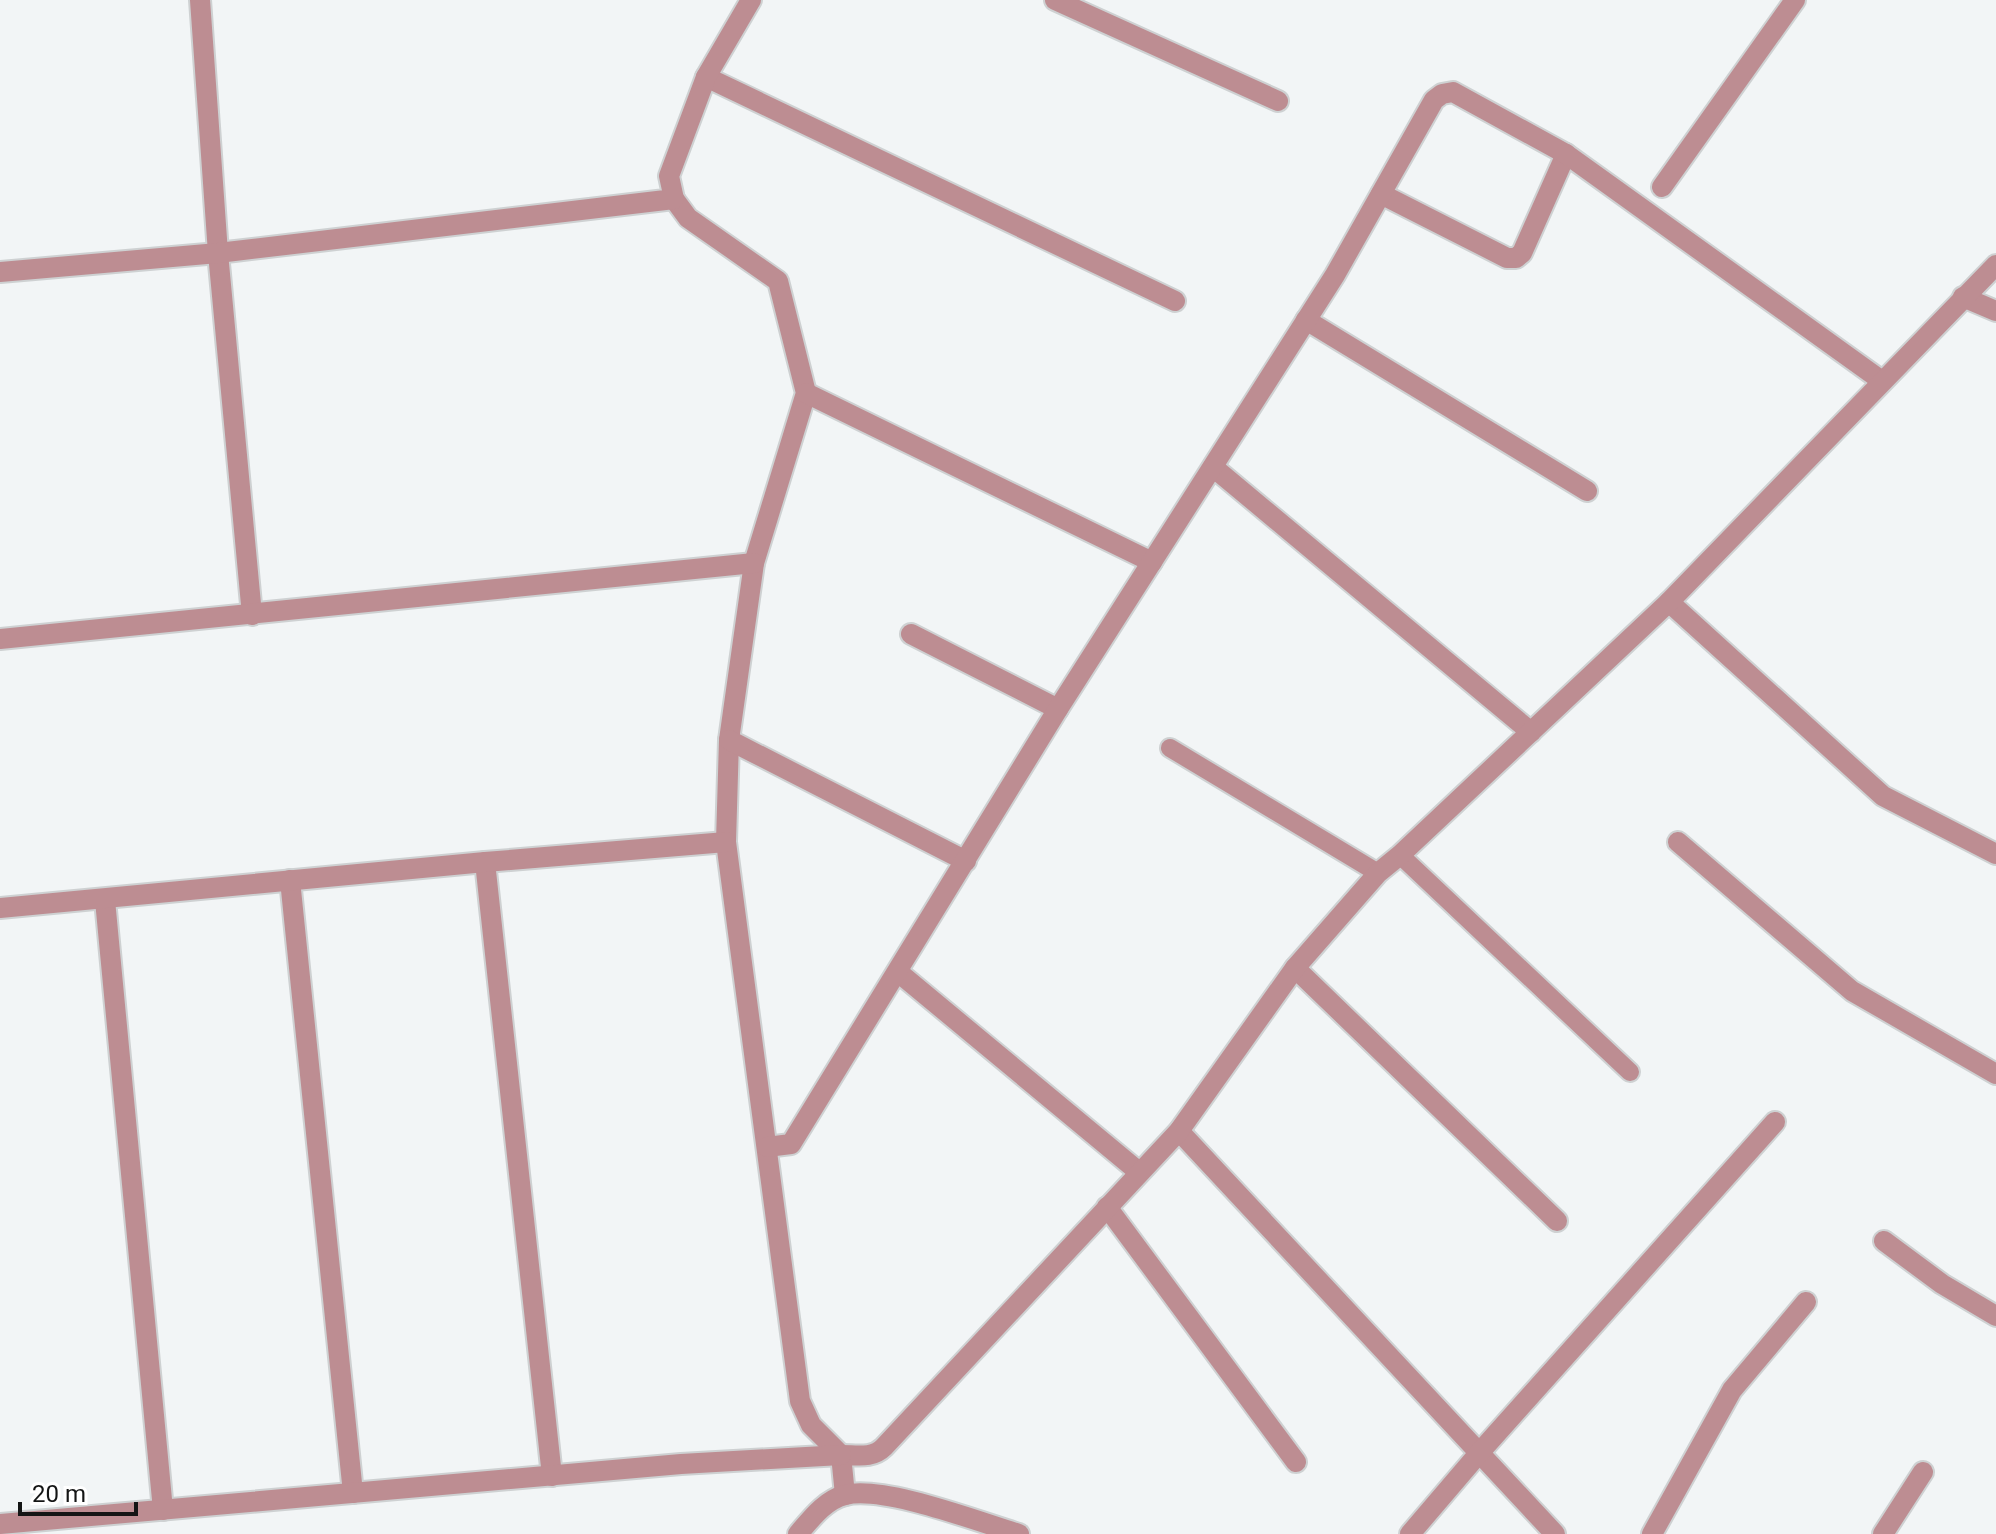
<svg xmlns="http://www.w3.org/2000/svg" width="1996" height="1534" font-family="Roboto,sans-serif">
	<style>
		.lines { fill: none; stroke-linecap: round; stroke-linejoin: round }
		.service-casing { stroke: #ced1d2; stroke-width: 22 }
		.minor-casing { stroke: #ced1d2; stroke-width: 24 }
		.tertiary-casing { stroke: #ced1d2; stroke-width: 24 }
		.service { stroke: #bd8d92; stroke-width: 18 }
		.minor { stroke: #bd8d92; stroke-width: 20 }
		.tertiary { stroke: #bd8d92; stroke-width: 20 }
	</style>
	<rect width="100%" height="100%" fill="#f2f5f6"/>
	<g class="lines">
		<defs>
			<g id="service">
				<path d="M1170 748 1378 873"/>
				<path d="M1400 855 1630 1072"/>
			</g>
			<g id="minor">
				<path d="M200 0 218 253 252 615"/>
				<path d="M1055 0 1278 101"/>
				<path d="M706 77 1175 301"/>
				<path d="M1662 187 1795 0"/>
				<path d="M1381 194 1507 258H1516L1522 253 1566 154"/>
				<path d="M674 199 688 218 778 281 806 393 754 563 729 740 726 842 800 1401 811 1425 841 1455"/>
				<path d="M0 272 218 253 674 199 669 176 706 77 751 0"/>
				<path d="M1963 297 1996 311"/>
				<path d="M1306 320 1587 491"/>
				<path d="M806 393 1152 562"/>
				<path d="M1213 467 1531 732"/>
				<path d="M1669 602 1883 796 1996 854"/>
				<path d="M911 634 1058 709"/>
				<path d="M0 639 754 563"/>
				<path d="M729 740 966 861"/>
				<path d="M1678 842 1852 991 1996 1074"/>
				<path d="M485 862 552 1476"/>
				<path d="M290 880 353 1493"/>
				<path d="M105 900 163 1510"/>
				<path d="M0 908 485 862 726 842"/>
				<path d="M1295 968 1557 1221"/>
				<path d="M898 972 1139 1172"/>
				<path d="M1179 1131 1555 1534"/>
				<path d="M767 1147 791 1144 1058 709 1335 275 1434 100 1442 94 1453 92 1566 154 1882 381"/>
				<path d="M1107 1207 1296 1462"/>
				<path d="M1884 1241 1942 1284 1996 1316"/>
				<path d="M845 1495 841 1455C857 1455 872 1459 884 1447L1179 1131 1295 968 1378 873 1400 855 1669 602 1996 265"/>
				<path d="M0 1524 681 1464 841 1455"/>
				<path d="M1410 1534 1480 1452 1775 1122"/>
				<path d="M1652 1534 1732 1390 1806 1302"/>
				<path d="M1883 1534 1923 1472"/>
			</g>
			<path id="tertiary" d="M798 1534C811 1519 825 1500 845 1495 883 1485 979 1522 1019 1534"/>
		</defs>
		<use href="#service" class="service-casing"/>
		<use href="#minor" class="minor-casing"/>
		<use href="#tertiary" class="tertiary-casing"/>
		<use href="#service" class="service"/>
		<use href="#minor" class="minor"/>
		<use href="#tertiary" class="tertiary"/>
	</g>
	<path d="M20 1502v12h116v-12" fill="none" stroke="#141515" stroke-width="4"/>
	<text x="32" y="1502" font-size="24" fill="#141515" stroke="#ffffff" stroke-width="6" paint-order="stroke">20 m</text>
</svg>
